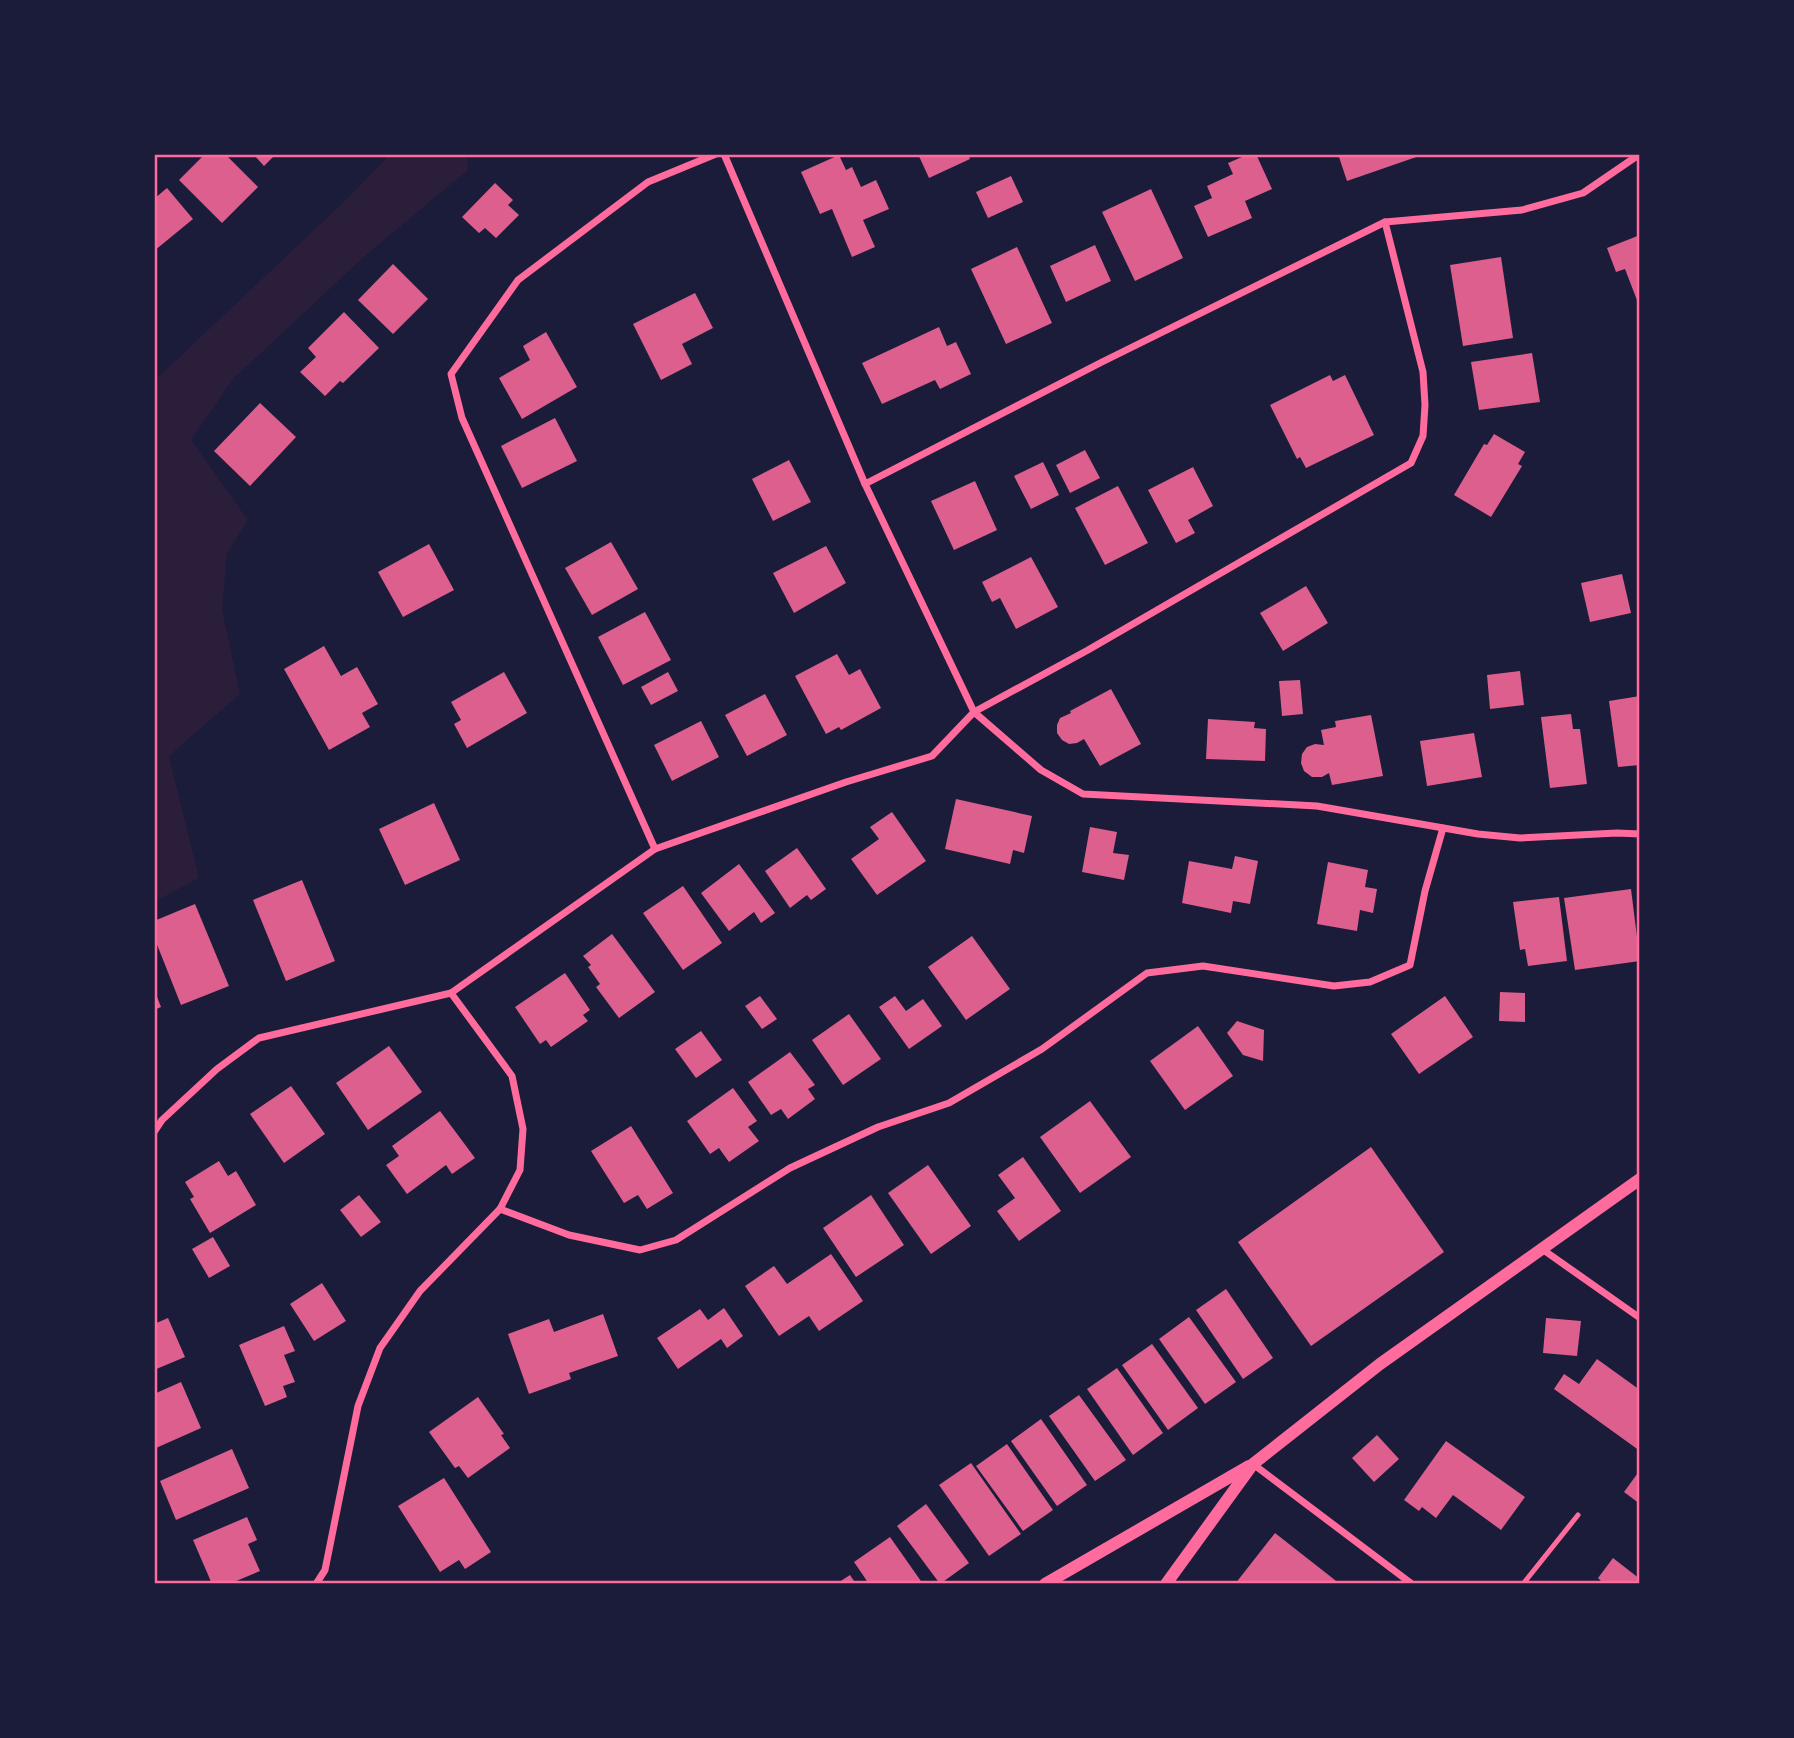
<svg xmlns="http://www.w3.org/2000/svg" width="1794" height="1738" font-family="'DejaVu Sans',sans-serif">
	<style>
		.green { fill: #2a1e3b }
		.building { fill: #dd5f8e }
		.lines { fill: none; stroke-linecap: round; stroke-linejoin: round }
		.service { stroke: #ff6b9d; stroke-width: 5 }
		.minor { stroke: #ff6b9d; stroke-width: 7 }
		.tertiary { stroke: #ff6b9d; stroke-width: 12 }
		.neatline { fill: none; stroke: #ff6b9d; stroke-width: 2.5 }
	</style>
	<rect width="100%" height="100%" fill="#1b1b3a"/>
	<path class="green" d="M390 154H467L468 170 365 256 233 379 191 440 248 520 227 554 222 609 240 694 169 756 199 878 154 902V381L350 196Z"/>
	<g class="building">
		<path d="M205 154H225L258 187 222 223 179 180Z"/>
		<path d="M253 154H276L264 166Z"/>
		<path d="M918 154H968L970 159 929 178Z"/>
		<path d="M1249 154H1256L1272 189 1245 201 1252 218 1208 237 1194 206 1212 198 1207 186 1233 174 1228 163Z"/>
		<path d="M1338 154H1425L1347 181Z"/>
		<path d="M839 155 846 170 852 167 861 187 876 180 889 209 863 220 875 247 852 257 832 209 820 214 801 172Z"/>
		<path d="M1011 176 1023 202 988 218 976 192Z"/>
		<path d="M495 183 513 200 508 205 519 215 496 238 485 228 479 233 462 217Z"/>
		<path d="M167 188 193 219 154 251V199Z"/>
		<path d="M1151 189 1183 258 1135 281 1102 212Z"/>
		<path d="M1640 235V308L1625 269 1616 272 1607 248Z"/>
		<path d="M1095 245 1111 281 1066 302 1050 266Z"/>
		<path d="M1017 247 1052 323 1006 344 971 269Z"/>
		<path d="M1501 257 1513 338 1463 346 1450 265Z"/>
		<path d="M393 264 428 299 393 334 358 300Z"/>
		<path d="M695 293 713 328 682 344 692 364 661 380 633 324Z"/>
		<path d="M344 312 379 348 343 383 340 381 325 396 300 372 316 357 308 348Z"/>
		<path d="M939 327 947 346 956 342 971 374 940 389 935 380 882 404 862 363Z"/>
		<path d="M546 332 577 387 522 419 499 378 530 360 523 346Z"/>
		<path d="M1532 353 1540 402 1479 410 1471 362Z"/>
		<path d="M1330 375 1333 381 1345 375 1374 435 1306 468 1300 457 1297 459 1270 405Z"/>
		<path d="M260 403 296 437 250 486 214 451Z"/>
		<path d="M555 418 577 461 522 488 501 446Z"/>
		<path d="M1494 434 1525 452 1518 464 1522 466 1491 517 1454 495 1484 444 1487 445Z"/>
		<path d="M1085 450 1100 478 1070 493 1056 465Z"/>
		<path d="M789 460 811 502 773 521 752 479Z"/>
		<path d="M1043 462 1059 495 1031 509 1014 476Z"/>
		<path d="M1193 467 1213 506 1188 520 1195 533 1176 543 1148 490Z"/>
		<path d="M975 481 997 530 954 550 931 501Z"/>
		<path d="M1118 486 1148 543 1105 565 1075 508Z"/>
		<path d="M611 542 638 589 592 615 565 568Z"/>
		<path d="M429 544 454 590 403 617 378 572Z"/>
		<path d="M826 546 846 583 794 613 773 573Z"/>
		<path d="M1031 557 1058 607 1016 629 1000 598 992 602 982 582Z"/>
		<path d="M1622 574 1631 613 1590 622 1581 583Z"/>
		<path d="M1306 586 1328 623 1283 651 1260 613Z"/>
		<path d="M645 612 671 660 623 685 598 637Z"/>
		<path d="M324 646 341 676 357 667 378 704 362 713 370 727 329 750 284 669Z"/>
		<path d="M837 654 849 675 860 669 881 708 841 730 839 727 826 734 795 676Z"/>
		<path d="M1520 671 1524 705 1490 709 1487 675Z"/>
		<path d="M504 672 527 713 467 748 454 724 461 720 451 702Z"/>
		<path d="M668 672 678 691 651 705 641 687Z"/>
		<path d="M1300 680 1303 714 1282 716 1279 681Z"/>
		<path d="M1111 689 1141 744 1100 766 1084 739 1077 743 1069 744 1062 740 1057 733V725L1060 718 1071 713 1070 711Z"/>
		<path d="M765 694 787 735 747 756 725 715Z"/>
		<path d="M1640 696V765L1618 767 1609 701Z"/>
		<path d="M1571 714 1573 729H1580L1587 784 1550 788 1541 717Z"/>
		<path d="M1371 715 1383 776 1332 785 1329 773 1322 777H1312L1304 771 1301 763 1302 754 1307 747 1315 744 1324 745 1321 730 1336 727 1335 721Z"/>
		<path d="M1208 719 1255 722 1254 728 1266 729 1265 761 1206 759Z"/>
		<path d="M701 721 719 757 672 781 654 745Z"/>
		<path d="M1474 733 1482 777 1427 786 1420 741Z"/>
		<path d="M956 799 1032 816 1024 853 1013 850 1010 864 945 849Z"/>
		<path d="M434 803 460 860 405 885 379 829Z"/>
		<path d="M892 812 926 861 877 895 851 859 879 839 870 827Z"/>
		<path d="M1090 827 1117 832 1113 853 1129 855 1124 880 1082 872Z"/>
		<path d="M797 848 826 889 811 900 807 895 790 908 765 871Z"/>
		<path d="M1235 856 1258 861 1250 904 1233 901 1231 913 1182 903 1189 861 1232 869Z"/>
		<path d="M1328 862 1368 870 1365 887 1377 889 1373 913 1360 910 1357 931 1317 924Z"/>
		<path d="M739 864 775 913 761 923 754 912 729 931 701 893Z"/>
		<path d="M302 880 335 961 286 981 253 900Z"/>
		<path d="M683 886 722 943 683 970 643 913Z"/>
		<path d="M1631 889 1640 961 1575 970 1564 898Z"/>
		<path d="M1559 897 1567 961 1528 966 1525 949 1520 950 1513 902Z"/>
		<path d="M195 904 229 986 181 1005 154 937V921Z"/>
		<path d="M612 934 655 992 619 1018 596 987 600 984 588 967 591 965 583 956Z"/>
		<path d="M972 936 1010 989 966 1020 928 967Z"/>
		<path d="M565 973 590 1010 583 1015 588 1021 551 1047 546 1040 540 1044 515 1007Z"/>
		<path d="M154 989 161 1007 154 1010Z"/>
		<path d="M1500 992 1525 993V1022L1499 1021Z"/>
		<path d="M760 996 777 1019 762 1029 745 1006Z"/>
		<path d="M895 996 906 1011 923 999 942 1026 909 1049 879 1007Z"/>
		<path d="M1445 996 1473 1037 1419 1074 1391 1034Z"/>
		<path d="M849 1014 881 1059 843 1085 812 1040Z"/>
		<path d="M1237 1021 1264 1030 1263 1061 1243 1055 1227 1033Z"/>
		<path d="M1198 1026 1233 1076 1185 1110 1150 1061Z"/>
		<path d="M701 1031 722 1060 696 1078 675 1049Z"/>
		<path d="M389 1046 422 1092 368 1130 336 1083Z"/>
		<path d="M790 1052 815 1085 808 1089 815 1099 788 1119 781 1109 771 1115 748 1082Z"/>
		<path d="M291 1086 325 1134 284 1163 250 1114Z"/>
		<path d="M733 1088 757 1121 748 1127 759 1141 729 1162 719 1148 710 1154 687 1121Z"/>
		<path d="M1090 1101 1131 1157 1080 1193 1040 1137Z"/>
		<path d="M440 1111 475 1158 452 1174 446 1165 407 1194 386 1165 399 1156 392 1146Z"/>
		<path d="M631 1126 673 1193 647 1209 638 1195 624 1203 591 1151Z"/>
		<path d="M1371 1147 1444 1252 1311 1346 1238 1242Z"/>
		<path d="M1023 1157 1061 1211 1019 1241 997 1211 1015 1198 998 1175Z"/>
		<path d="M219 1161 228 1176 236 1171 256 1205 210 1233 190 1199 194 1197 185 1182Z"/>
		<path d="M928 1165 971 1226 931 1254 888 1193Z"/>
		<path d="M359 1195 381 1222 361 1237 340 1210Z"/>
		<path d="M871 1195 904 1245 856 1277 823 1228Z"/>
		<path d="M213 1237 230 1266 209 1278 192 1249Z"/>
		<path d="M831 1254 863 1301 819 1331 809 1316 779 1336 745 1286 774 1266 787 1284Z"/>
		<path d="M322 1283 346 1321 314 1341 290 1304Z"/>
		<path d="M1226 1289 1273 1358 1243 1379 1196 1310Z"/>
		<path d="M724 1308 743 1336 727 1348 721 1339 678 1369 657 1338 700 1309 708 1320Z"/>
		<path d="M603 1314 618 1356 569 1373 571 1379 529 1394 508 1334 549 1319 554 1332Z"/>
		<path d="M1189 1317 1236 1382 1205 1404 1159 1339Z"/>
		<path d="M168 1318 185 1357 154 1370V1324Z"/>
		<path d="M1546 1318 1581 1321 1577 1356 1543 1353Z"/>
		<path d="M284 1326 295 1351 284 1355 295 1382 283 1386 287 1397 265 1406 239 1345Z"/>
		<path d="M1152 1344 1198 1408 1168 1430 1122 1365Z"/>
		<path d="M1597 1359 1640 1390V1451L1554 1389 1564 1374 1579 1384Z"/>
		<path d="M1117 1368 1163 1433 1133 1455 1087 1389Z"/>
		<path d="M181 1382 201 1428 156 1448 154 1443V1394Z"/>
		<path d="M1079 1395 1126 1460 1095 1481 1049 1416Z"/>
		<path d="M478 1397 504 1434 501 1435 510 1448 468 1478 459 1466 455 1468 429 1432Z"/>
		<path d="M1041 1419 1087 1485 1057 1506 1011 1441Z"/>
		<path d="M1377 1435 1399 1459 1374 1482 1352 1458Z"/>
		<path d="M1446 1441 1525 1497 1501 1530 1453 1495 1436 1518 1422 1507 1419 1511 1404 1500Z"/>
		<path d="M1007 1444 1053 1510 1023 1531 976 1466Z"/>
		<path d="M232 1449 249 1488 176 1520 160 1481Z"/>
		<path d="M971 1463 1021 1534 989 1556 939 1485Z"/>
		<path d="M1640 1470V1504L1624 1492Z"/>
		<path d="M444 1478 491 1552 465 1569 459 1560 440 1572 398 1506Z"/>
		<path d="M926 1504 969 1563 940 1584 897 1526Z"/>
		<path d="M247 1517 257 1540 248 1544 260 1571 229 1584H212L193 1540Z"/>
		<path d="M1275 1533 1340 1584H1235Z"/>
		<path d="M890 1537 923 1584H869L854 1562Z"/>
		<path d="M1613 1558 1640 1579V1584H1599L1601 1581 1598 1578Z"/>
		<path d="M850 1575 856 1584H836Z"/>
	</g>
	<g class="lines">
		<path class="service" d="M1523 1584 1578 1515"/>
		<g class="minor">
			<path d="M724 154 865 484 974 712 1041 770 1083 794 1317 806 1478 834 1520 838 1617 833 1640 834"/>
			<path d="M865 484 1102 362 1385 222 1522 210 1583 193 1640 154"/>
			<path d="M655 849 462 418 451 374 518 280 648 182 716 154"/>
			<path d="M154 1132 162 1120 217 1069 259 1038 451 993 655 849 846 782 932 756 974 712 1088 650 1411 463 1423 436 1425 405 1423 372 1385 222"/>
			<path d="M500 1209 569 1235 640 1250 676 1240 790 1168 878 1127 949 1103 1042 1049 1147 973 1203 966 1334 986 1370 982 1410 965 1425 891 1443 828"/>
			<path d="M1542 1249 1640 1318"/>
			<path d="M1253 1464 1412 1584"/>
			<path d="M316 1584 325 1570 358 1406 380 1348 420 1291 500 1209 520 1170 523 1129 512 1076 451 993"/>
		</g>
		<g class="tertiary">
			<path d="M1045 1584 1249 1466"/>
			<path d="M1166 1584 1253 1464 1380 1364 1640 1179"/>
		</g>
	</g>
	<rect width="1794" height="1738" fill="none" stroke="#1b1b3a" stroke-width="312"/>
	<rect x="156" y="156" width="1482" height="1426" class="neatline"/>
</svg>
